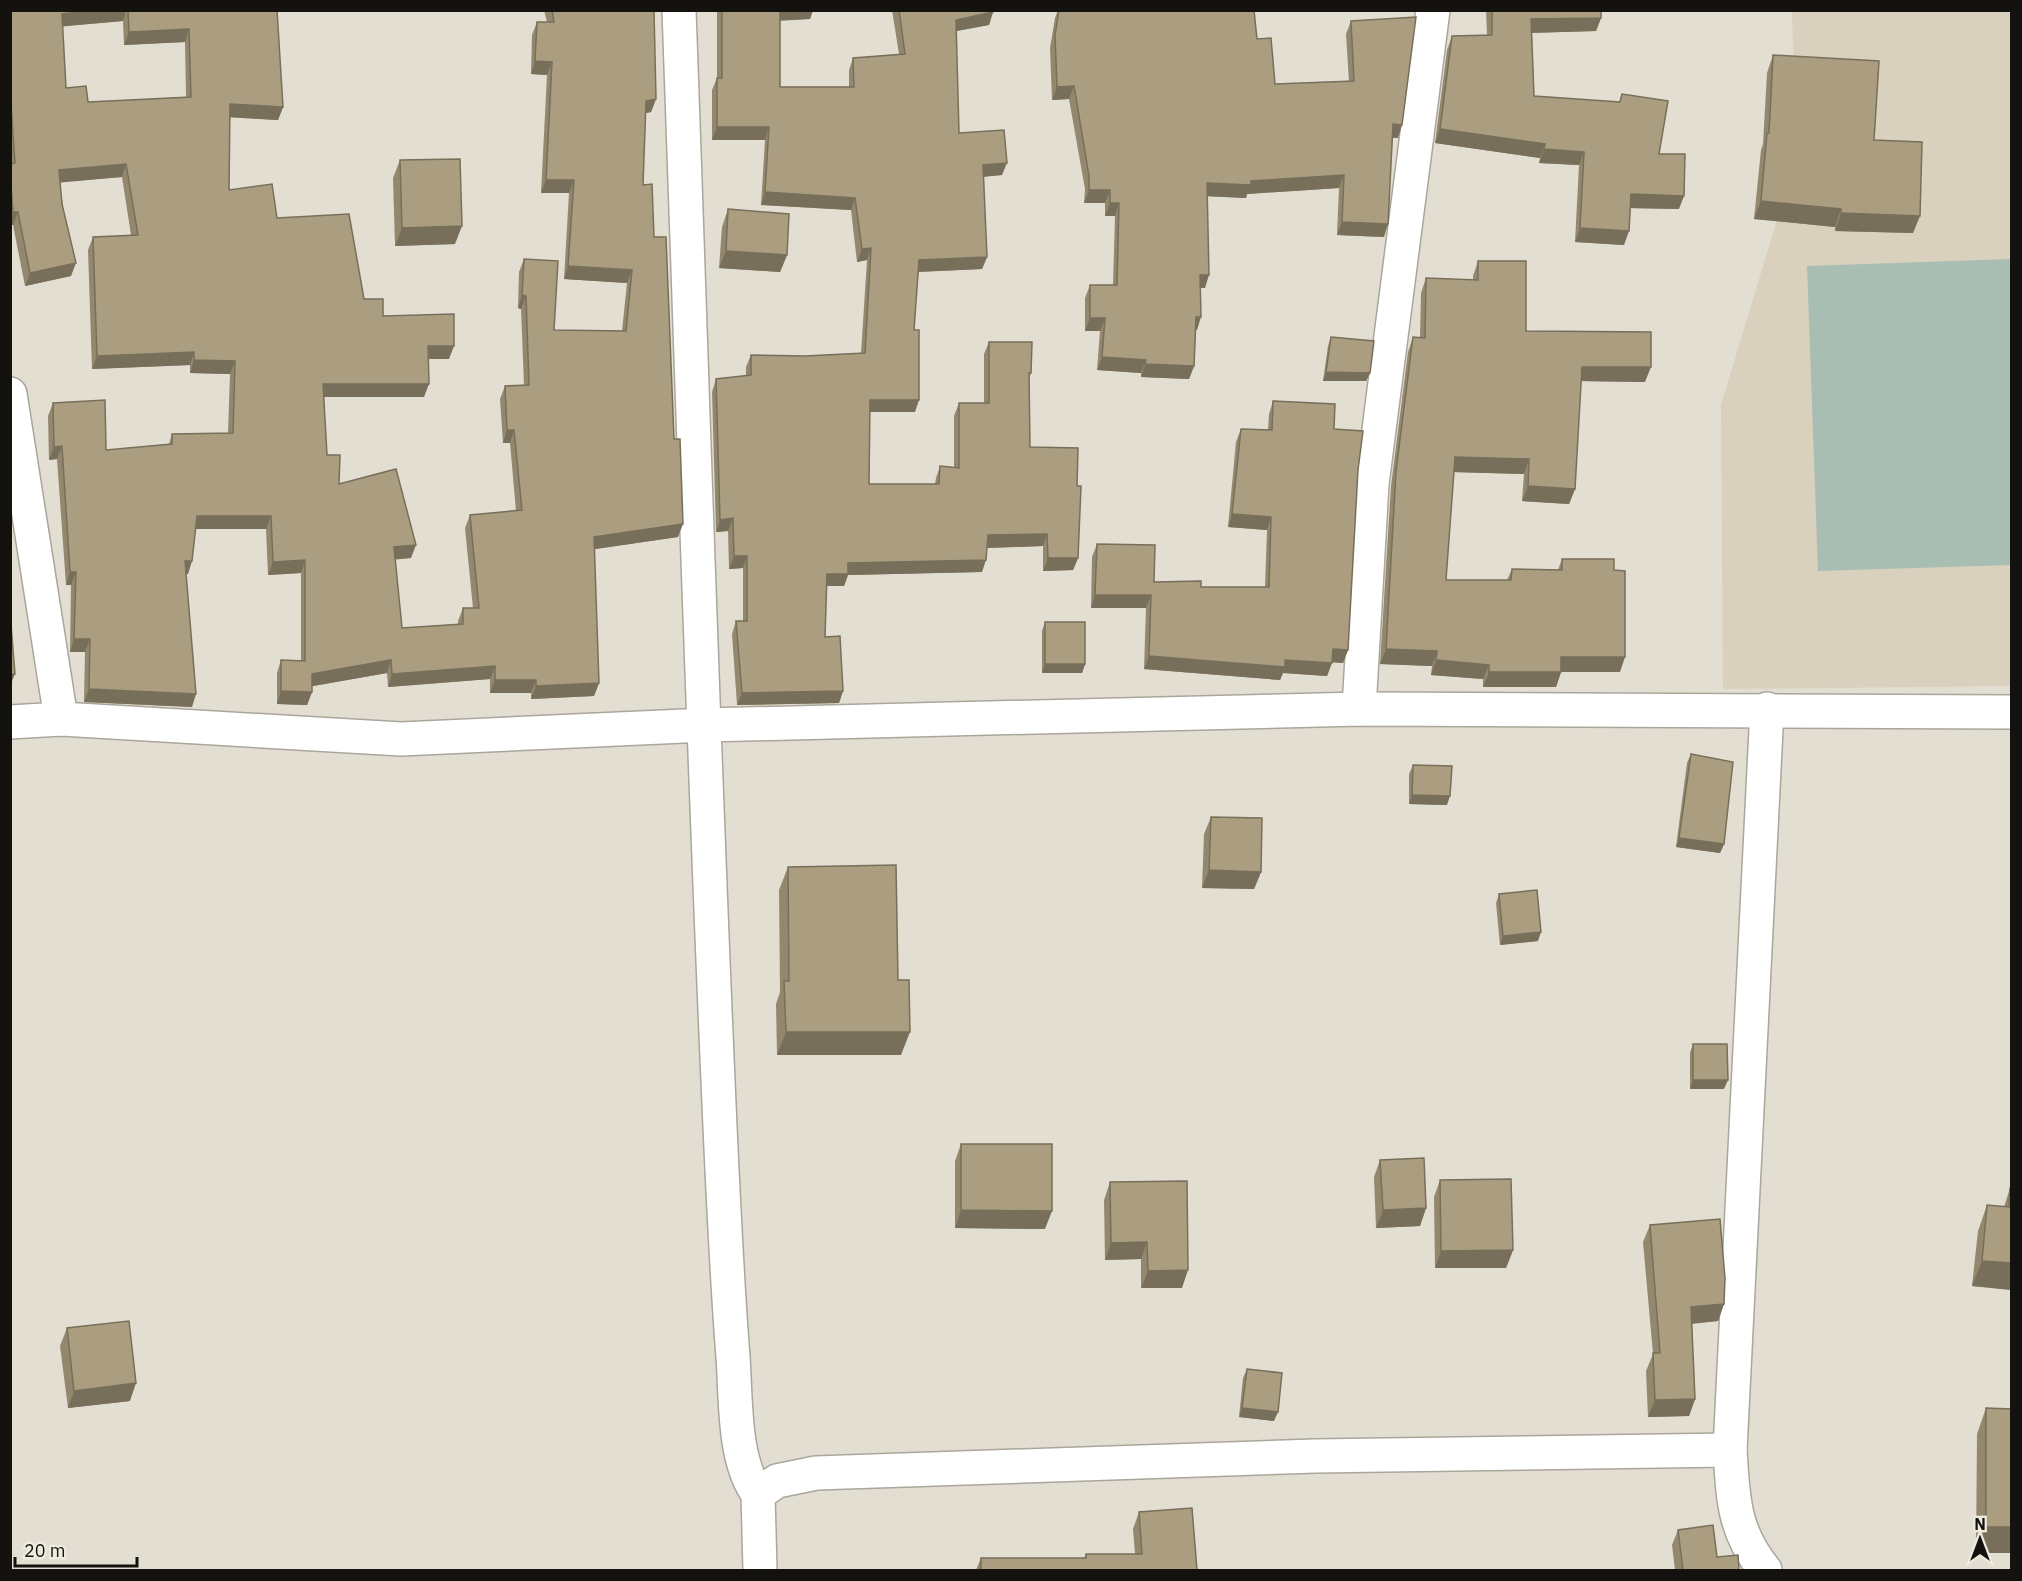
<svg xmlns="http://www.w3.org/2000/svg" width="2022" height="1581" font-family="'IBM Plex Sans',sans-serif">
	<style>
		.built { fill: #d9d1be }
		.green { fill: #a8beb2 }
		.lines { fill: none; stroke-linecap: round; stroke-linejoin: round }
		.minor-casing { stroke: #aba69b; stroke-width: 36 }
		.minor { stroke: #fff; stroke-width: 33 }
		.wall { fill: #93886e; fill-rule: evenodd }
		.shaded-wall { fill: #786f5a }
		.building { fill: #ab9e80; stroke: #786f5a; stroke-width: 1.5 }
	</style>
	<rect width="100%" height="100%" fill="#e3ded2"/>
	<path class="built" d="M1792 11H2011V686L1723 689 1721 405 1796 157Z"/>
	<path class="green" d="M2011 259V565L1818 571 1807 266Z"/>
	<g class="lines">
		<defs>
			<g id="minor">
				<path d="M679 10C693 397 704 784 722 1170 725 1232 728 1294 733 1357 736 1398 733 1461 758 1494"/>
				<path d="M10 394 61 719"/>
				<path d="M1359 709 1372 484 1433 10"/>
				<path d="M10 722 61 719 401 739 706 725 1359 709 2012 712"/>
				<path d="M760 1570 758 1494 777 1481 816 1473 1315 1456 1730 1450"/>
				<path d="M1765 1570C1733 1531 1733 1497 1730 1450L1767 709"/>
			</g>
		</defs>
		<use href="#minor" class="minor-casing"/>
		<use href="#minor" class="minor"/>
	</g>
	<g class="wall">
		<path d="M10 10H277L283 107 278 120 230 117 229 190 277 218 364 299 383 316 449 359H429L424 397H324L327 455 339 484 411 558 395 559 402 628 458 624V621L463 608H473L465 528 470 515 516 511 510 443H503L500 399 505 386 524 385 521 309 518 308 519 272 524 259 554 330 622 331 627 283 564 279 569 193H541L547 75 531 74 532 35 537 22H547L544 10H654L656 99 651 112 645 113 643 185 654 237 674 439 678 537 594 549 599 683 594 696 531 699V693H490V679L388 687 387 673 312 686V692L307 705 277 704V673L281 660 301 661V573L268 575 266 529H196L188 574H186L192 707 84 702 85 652H70L71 585H66L57 459 49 460 48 416 53 403 106 450 169 444 172 434 228 433 230 374 190 373V365L92 369 88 250 93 237 131 235 122 177 60 182 71 276 25 286 13 225H10ZM123 21 124 45 185 42 186 97 88 102 66 88 62 26Z"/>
		<path d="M717 10H813L810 19 780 20V87H849V70L853 58 899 54 892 10H993V12L989 25 956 31 959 133 1002 175 983 177 987 257 982 269 918 272 914 330 915 412H870L869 484H935L936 478 940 466 954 467V416L959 403H984V354L989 342 1031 373 1029 379 1030 447 1077 486 1078 558 1073 570 1043 571V546L987 548 982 572 848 575 844 586H826L825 637 843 691 839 703 737 705 732 634 736 621H743V568L729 569 728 531 716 532 712 392 716 379 746 376V367L751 355 805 356 861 353 867 260 857 262 851 210 761 205 765 140H712V90L717 78Z"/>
		<path d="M1058 10H1254L1257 39 1275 84 1349 82 1346 34 1351 21 1398 138H1393L1384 237 1337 235 1339 188 1247 194 1246 198 1207 196 1205 288H1201L1197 330H1196L1194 366 1189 379 1141 377V373L1097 370 1100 331H1085V298L1090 285H1113L1115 216H1105V203H1084L1085 189 1069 99 1052 100 1050 48 1055 18Z"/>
		<path d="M1486 10H1601V18L1596 31 1532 33 1534 96 1619 102 1622 94 1659 154 1679 209 1630 208 1624 245 1575 242 1579 165 1539 163 1540 158 1435 143 1447 50 1452 36 1487 35Z"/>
		<path d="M1773 55 1874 140 1913 233 1835 231V227L1754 219 1761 150 1763 144 1767 73Z"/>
		<path d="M400 160 455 244 395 246 393 178Z"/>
		<path d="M728 209 787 255 780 272 719 268 722 227Z"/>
		<path d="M1478 261 1526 331 1645 382 1581 381 1575 489 1569 504 1522 501 1524 474 1454 472 1446 580H1507L1512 569 1558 570 1562 559 1614 570 1620 672H1561L1556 687H1483V679L1431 675 1432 666 1380 664 1391 486 1408 352 1413 337 1420 338 1421 293 1426 278 1473 280V276Z"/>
		<path d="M1331 337 1370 373 1366 381H1323L1328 346Z"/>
		<path d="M1273 401 1334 429 1358 470 1348 650 1343 663 1332 662 1327 676 1283 673 1280 680 1144 669 1146 608H1091L1092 557 1097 544 1154 582 1201 587H1265L1267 530 1228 527 1236 442 1241 429 1268 430 1269 414Z"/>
		<path d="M1045 622 1085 664 1082 673H1042V631Z"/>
		<path d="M1691 754 1724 844 1720 853 1676 847 1687 763Z"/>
		<path d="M1413 765 1447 805 1409 804V774Z"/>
		<path d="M1211 817 1261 872 1254 889 1202 888 1204 834Z"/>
		<path d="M788 867 898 980 901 1055H777L776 1004 780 992 779 890Z"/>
		<path d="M1499 894 1538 941 1500 945 1496 903Z"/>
		<path d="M1693 1044 1724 1089H1690V1053Z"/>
		<path d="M961 1144 1045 1229 955 1228V1161Z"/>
		<path d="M1380 1160 1426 1208 1420 1226 1376 1228 1374 1177Z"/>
		<path d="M1440 1180 1513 1250 1506 1268H1435L1434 1197Z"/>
		<path d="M1110 1182 1182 1288H1141V1259L1105 1260 1104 1200Z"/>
		<path d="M2010 1188H2012V1290L1972 1286 1978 1231 1987 1205 2004 1207Z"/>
		<path d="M1650 1225 1724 1304 1718 1321 1692 1324 1695 1399 1689 1416 1648 1417 1646 1371 1653 1354 1643 1242Z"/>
		<path d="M67 1328 130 1401 68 1408 60 1346Z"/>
		<path d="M1247 1369 1274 1421 1239 1417 1243 1378Z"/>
		<path d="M1986 1408 2012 1553H1976L1977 1434Z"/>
		<path d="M1139 1512 1197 1570H976L981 1558H1084L1086 1554H1135L1133 1529Z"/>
		<path d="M1678 1530 1717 1557 1739 1570H1675L1672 1545Z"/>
	</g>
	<g class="shaded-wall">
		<path d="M96 10H126L123 21 57 27 62 14Z"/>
		<path d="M780 10H813L810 19 776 21Z"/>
		<path d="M993 12 989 25 951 32 956 20Z"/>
		<path d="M1601 18 1596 31 1526 33 1531 19Z"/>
		<path d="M189 29 185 42 124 45 129 32Z"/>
		<path d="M535 61 552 62 547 75 531 74Z"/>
		<path d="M1074 86 1069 99 1052 100 1057 87Z"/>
		<path d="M656 99 651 112 641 114 646 101Z"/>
		<path d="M230 104 283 107 278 120 225 117Z"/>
		<path d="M1393 124 1402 125 1398 138 1389 137Z"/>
		<path d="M717 127H769L765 140H712Z"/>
		<path d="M1440 129 1545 144 1540 158 1435 143Z"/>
		<path d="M1544 149 1584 152 1579 165 1539 163Z"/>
		<path d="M1007 163 1002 175 978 177 983 165Z"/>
		<path d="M126 164 122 177 55 183 59 170Z"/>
		<path d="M1344 175 1339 188 1247 194 1246 198 1202 196 1207 183 1251 181Z"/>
		<path d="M546 180H574L569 193H541Z"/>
		<path d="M1089 190H1110L1105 203H1084Z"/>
		<path d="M765 192 855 198 851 210 761 205Z"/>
		<path d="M1631 194 1684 196 1679 209 1626 208Z"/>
		<path d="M1761 201 1841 209 1835 227 1754 219Z"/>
		<path d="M1110 203H1119L1115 216H1105Z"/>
		<path d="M13 212H18L13 225H10V220Z"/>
		<path d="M1841 213 1920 216 1913 233 1835 231Z"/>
		<path d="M1342 222 1388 224 1384 237 1337 235Z"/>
		<path d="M462 226 455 244 395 246 402 228Z"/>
		<path d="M1580 228 1629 231 1624 245 1575 242Z"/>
		<path d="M871 248 867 260 857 262 862 249Z"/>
		<path d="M726 251 787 255 780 272 719 268Z"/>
		<path d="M987 257 982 269 914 272 919 260Z"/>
		<path d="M76 263 71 276 25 286 30 273Z"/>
		<path d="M568 266 632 270 627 283 564 279Z"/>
		<path d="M1200 275H1209L1205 288H1196Z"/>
		<path d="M522 295 526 296 521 309 518 308Z"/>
		<path d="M1196 317H1201L1197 330H1192Z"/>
		<path d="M1090 318H1105L1100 331H1085Z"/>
		<path d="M428 346H454L449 359H424Z"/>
		<path d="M194 352 190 365 92 369 97 356Z"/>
		<path d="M1102 357 1146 360 1141 373 1097 370Z"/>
		<path d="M194 360 235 361 230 374 190 373Z"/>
		<path d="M1145 364 1194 366 1189 379 1141 377Z"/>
		<path d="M1582 367H1651L1645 382 1576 381Z"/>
		<path d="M1326 372 1370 373 1366 381H1323Z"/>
		<path d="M323 384H429L424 397H318Z"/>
		<path d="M870 400H919L915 412H865Z"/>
		<path d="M507 430H514L510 443H503Z"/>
		<path d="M62 446 57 459 49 460 54 447Z"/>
		<path d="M1455 457 1529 459 1524 474 1450 472Z"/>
		<path d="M1528 486 1575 489 1569 504 1522 501Z"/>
		<path d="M1232 514 1271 517 1267 530 1228 527Z"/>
		<path d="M197 516H271L266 529H192Z"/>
		<path d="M733 518 728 531 716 532 720 520Z"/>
		<path d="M683 524 678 537 589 550 594 537Z"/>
		<path d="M1047 534 1043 546 983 548 988 535Z"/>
		<path d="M416 545 411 558 390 560 394 547Z"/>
		<path d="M734 556H747L743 568 729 569Z"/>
		<path d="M1048 558H1078L1073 570 1043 571Z"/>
		<path d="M305 560 301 573 268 575 273 562Z"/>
		<path d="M986 560 982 572 848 575 844 586H822L827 574 848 563Z"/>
		<path d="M185 561H192L188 574H180Z"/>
		<path d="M70 572H76L71 585H66Z"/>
		<path d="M1095 595H1151L1146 608H1091Z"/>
		<path d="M74 639H90L85 652H70Z"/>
		<path d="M1333 649 1348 650 1343 663 1328 662Z"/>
		<path d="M1386 649 1437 651 1432 666 1380 664Z"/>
		<path d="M1149 656 1285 660 1332 663 1327 676 1283 673 1280 680 1144 669Z"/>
		<path d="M1561 657H1625L1620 672H1561L1556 687H1483L1489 672Z"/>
		<path d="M391 660 387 673 308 687 312 674Z"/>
		<path d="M1436 660 1489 665 1483 679 1431 675Z"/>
		<path d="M1045 664H1085L1082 673H1042Z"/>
		<path d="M495 666 490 679 388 687 392 674Z"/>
		<path d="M10 674H15L10 686Z"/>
		<path d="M495 680H536L531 693H490Z"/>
		<path d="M599 683 594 696 531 699 536 686Z"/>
		<path d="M89 689 196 694 192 707 84 702Z"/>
		<path d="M281 691 312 692 307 705 277 704Z"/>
		<path d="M843 691 839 703 737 705 742 693Z"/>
		<path d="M1412 795 1450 796 1447 805 1409 804Z"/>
		<path d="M1679 838 1724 844 1720 853 1676 847Z"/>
		<path d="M1209 870 1261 872 1254 889 1202 888Z"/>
		<path d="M1541 932 1538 941 1500 945 1503 936Z"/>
		<path d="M786 1032H910L901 1055H777Z"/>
		<path d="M1693 1080H1728L1724 1089H1690Z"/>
		<path d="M1426 1208 1420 1226 1376 1228 1383 1210Z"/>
		<path d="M961 1210 1052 1211 1045 1229 955 1228Z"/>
		<path d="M1147 1242 1141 1259 1105 1260 1111 1243Z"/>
		<path d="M1513 1250 1506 1268H1435L1441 1251Z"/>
		<path d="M1982 1261 2012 1263V1290L1972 1286Z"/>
		<path d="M1188 1270 1182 1288H1141L1148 1271Z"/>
		<path d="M1724 1304 1718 1321 1685 1324 1691 1307Z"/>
		<path d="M136 1383 130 1401 68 1408 74 1391Z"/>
		<path d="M1695 1399 1689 1416 1648 1417 1655 1400Z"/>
		<path d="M1242 1408 1278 1412 1274 1421 1239 1417Z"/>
		<path d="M1986 1527H2012V1553H1976Z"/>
	</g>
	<g class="building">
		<path d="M10 10H96L62 14 66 88 86 86 88 102 191 97 189 29 129 32 128 10H277L283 107 230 104 229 190 272 184 277 218 349 214 364 299H383V316L454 314V346H428L429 384H323L327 455H340L339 484 396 469 416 545 394 547 402 628 463 624V608H479L470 515 522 510 514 430H507L505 386 529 385 526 296 522 295 524 259 558 261 554 330 626 331 632 270 568 266 574 180H546L552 62 535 61 537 22H554L552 10H654L656 99 646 101 643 185 652 184 654 237H666L674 439H680L683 524 594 537 599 683 536 686V680H495V666L392 674 391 660 312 674V692L281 691V660L305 661V560L273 562 271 516H197L192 561H185L196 694 89 689 90 639H74L76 572H70L62 446 54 447 53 403 105 400 106 450 172 444V434L233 433 235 361 194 360V352L97 356 93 237 138 235 126 164 59 170 62 204 76 263 30 273 18 212H13L10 171V164L15 163 10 89Z"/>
		<path d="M722 10H780V87H854L853 58 905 54 899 10H993V12L956 20 959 133 1004 130 1007 163 983 165 987 257 919 260 914 330H919V400H870L869 484H939L940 466 959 468V403H989V342H1032L1031 373H1029L1030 447 1078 448 1077 486H1081L1078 558H1048L1047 534 988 535 986 560 848 563V574H827L825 637 840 636 843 691 742 693 736 621H747V556H734L733 518 720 520 716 379 751 375V355L805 356 865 353 871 248 862 249 855 198 765 192 769 127H717V78H722Z"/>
		<path d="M1059 10H1254L1257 39 1271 38 1275 84 1354 81 1351 21 1416 17 1402 125 1393 124 1388 224 1342 222 1344 175 1251 181V185L1207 183 1209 275H1200L1201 317H1196L1194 366 1145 364 1146 360 1102 357 1105 318H1090V285H1117L1119 203H1110V190H1089V176L1074 86 1057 87 1055 35Z"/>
		<path d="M1492 10H1601V18L1531 19 1534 96 1620 102 1622 94 1668 101 1659 154H1685L1684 196 1631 194 1629 231 1580 228 1584 152 1544 149 1545 144 1440 129 1452 36 1492 35Z"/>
		<path d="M1773 55 1879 61 1874 140 1922 142 1920 216 1841 213V209L1761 201 1767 133H1769Z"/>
		<path d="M460 159 462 226 402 228 400 160Z"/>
		<path d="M728 209 789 214 787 255 726 251Z"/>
		<path d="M1478 261H1526V331L1651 332V367H1582L1575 489 1528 486 1529 459 1455 457 1446 580H1511L1512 569 1562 570V559H1614V570L1625 571V657H1561V672H1489V665L1436 660 1437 651 1386 649 1396 471 1413 337 1425 338 1426 278 1478 280Z"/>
		<path d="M1331 337 1374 341 1370 373 1326 372Z"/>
		<path d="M1273 401 1335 404 1334 429 1363 431 1358 470 1348 650 1333 649 1332 663 1285 660V667L1149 656 1151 595H1095L1097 544 1155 545 1154 582 1201 581V587H1269L1271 517 1232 514 1241 429 1272 430Z"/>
		<path d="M10 612 15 674H10Z"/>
		<rect x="1045" y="622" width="40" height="42"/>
		<path d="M1691 754 1733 762 1724 844 1679 838Z"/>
		<path d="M1413 765 1452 766 1450 796 1412 795Z"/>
		<path d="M1211 817 1262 818 1261 872 1209 870Z"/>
		<path d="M896 865 898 980H909L910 1032H786L784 981H789L788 867Z"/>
		<path d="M1537 890 1541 932 1503 936 1499 894Z"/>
		<path d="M1693 1044H1727L1728 1080H1693Z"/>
		<path d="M961 1144H1052V1211L961 1210Z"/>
		<path d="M1424 1158 1426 1208 1383 1210 1380 1160Z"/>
		<path d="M1511 1179 1513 1250 1441 1251 1440 1180Z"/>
		<path d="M1187 1181 1188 1270 1148 1271 1147 1242 1111 1243 1110 1182Z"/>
		<path d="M2010 1188H2012V1263L1982 1261 1987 1205 2009 1207Z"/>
		<path d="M1720 1219 1725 1278 1724 1304 1691 1307 1695 1399 1655 1400 1653 1353H1660L1650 1225Z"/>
		<path d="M129 1321 136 1383 74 1391 67 1328Z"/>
		<path d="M1247 1369 1282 1373 1278 1412 1242 1408Z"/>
		<path d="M1986 1408 2012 1409V1527H1986Z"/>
		<path d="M1192 1508 1197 1570H981V1558H1086V1554H1142L1139 1512Z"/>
		<path d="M1713 1525 1717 1557 1738 1555 1739 1570H1683L1678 1530Z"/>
	</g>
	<rect width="2022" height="1581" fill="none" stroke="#14120e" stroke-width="24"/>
	<g transform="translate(1980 1539)" stroke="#f0ebdf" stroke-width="4.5" paint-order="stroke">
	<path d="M0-4.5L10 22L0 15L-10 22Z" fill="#14120e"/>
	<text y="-9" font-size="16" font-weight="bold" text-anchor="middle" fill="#14120e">N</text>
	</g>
	<path d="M15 1557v9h122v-9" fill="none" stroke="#14120e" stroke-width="3"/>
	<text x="24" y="1557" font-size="18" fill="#14120e" stroke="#f0ebdf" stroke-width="4.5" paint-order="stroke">20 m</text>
</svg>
